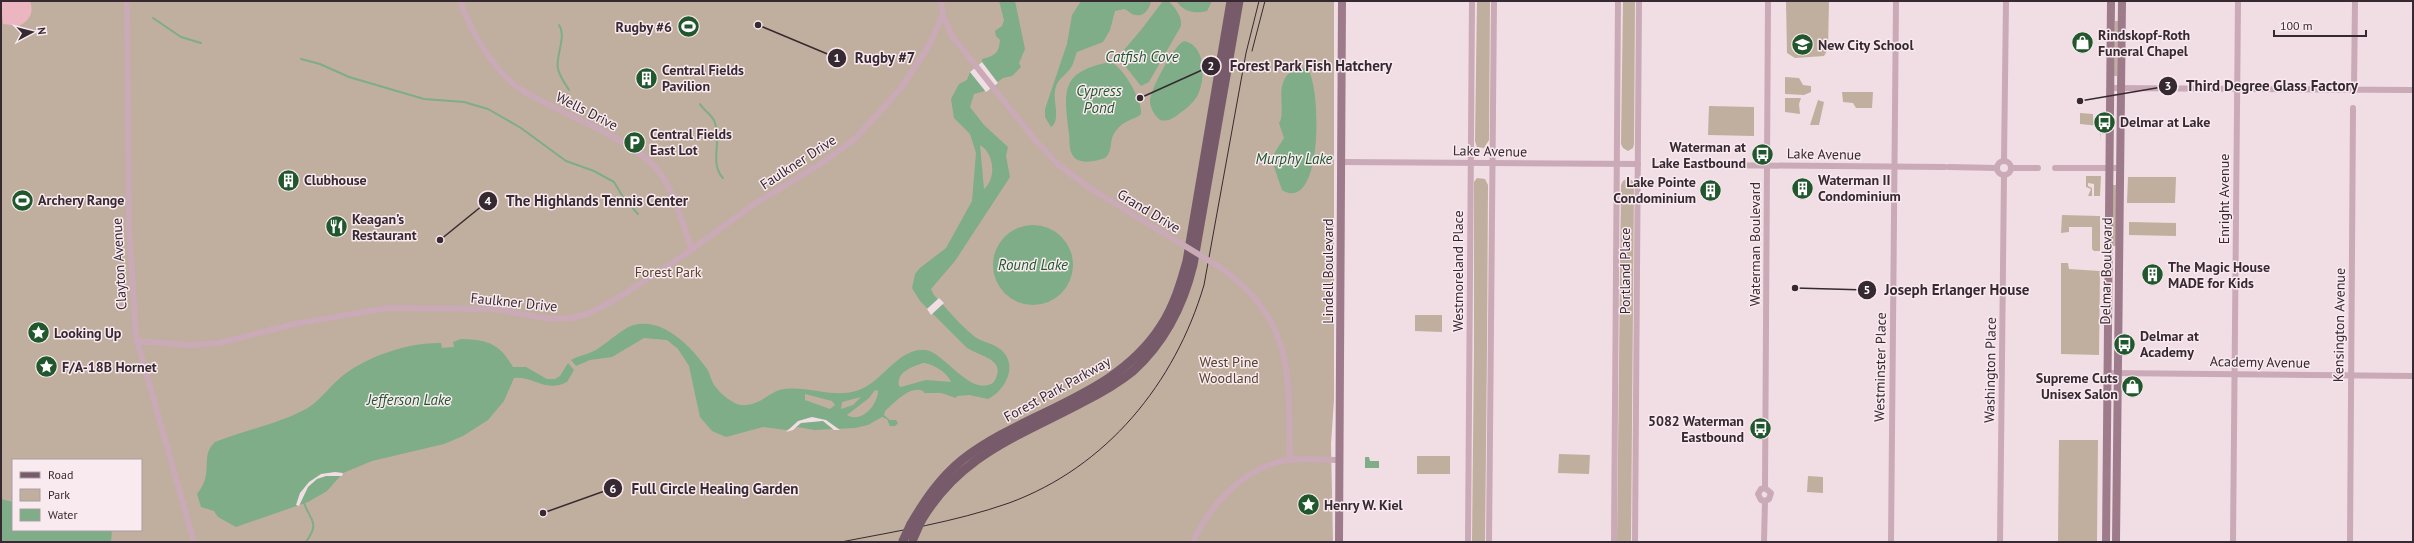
<svg xmlns="http://www.w3.org/2000/svg" width="2414" height="543" font-family="'PT Sans',sans-serif">
	<style>
		.green { fill: #c0af9e; fill-rule: evenodd }
		.sand { fill: #ebb6c0 }
		.water { fill: #7ead87; fill-rule: evenodd }
		.pier { fill: #f1dee4 }
		.lines { fill: none; stroke-linecap: round; stroke-linejoin: round }
		.stream { stroke: #7ead87; stroke-width: 2 }
		.street { stroke: #c9aab6; stroke-width: 6 }
		.secondary { stroke: #9d7b8b; stroke-width: 8 }
		.primary { stroke: #785b6a; stroke-width: 9 }
		.tram { stroke: #372931; stroke-width: 1 }
		.street-bridge { stroke: #c9aab6; stroke-width: 6 }
		.primary-bridge { stroke: #785b6a; stroke-width: 9 }
		.labels { text-anchor: middle; stroke-width: 3; stroke-linejoin: round; paint-order: stroke }
		.poi-label { font-size: 14px; font-weight: bold; fill: #372931; stroke: #f9eaef; text-anchor: start }
		.street-label { font-size: 14px; fill: #372931; stroke: #f9eaef }
		.park-label { font-size: 14px; fill: #54422e; stroke: #f9eaef }
		.water-label { font-size: 15px; font-style: italic; fill: #20572c; stroke: #f9eaef }
		.leader { fill: none; stroke: #372931; stroke-width: 1.5 }
		.callout-dot { fill: #372931; stroke: #f9eaef; stroke-width: 1.5 }
		.mark-label { font-size: 12px; text-anchor: middle; font-weight: bold; fill: #fff }
		.callout-label { font-size: 15px; text-anchor: middle; font-weight: bold; fill: #372931; stroke: #f9eaef; stroke-width: 3; stroke-linejoin: round; paint-order: stroke }
	</style>
	<rect width="100%" height="100%" fill="#f1dee4"/>
	<g class="green">
		<path d="M1 1H1334V400L1331 444 1333 542H1ZM13 460H141V530H13Z"/>
		<path d="M1477 1H1490L1489 140 1484 148 1477 147 1475 141Z"/>
		<path d="M1623 1H1635L1634 144 1633 148 1628 151 1623 148 1621 144Z"/>
		<path d="M1786 1H1829L1828 49 1824 56 1795 58 1787 53Z"/>
		<path d="M2115 21H2118L2117 76H2114Z"/>
		<path d="M1785 77 1799 78 1803 85 1811 86V92L1804 95 1785 94Z"/>
		<path d="M1842 92H1873L1872 108H1856L1853 103 1843 102Z"/>
		<path d="M1785 98H1801L1799 104 1800 114 1785 112Z"/>
		<path d="M1818 100 1824 102 1819 125H1810Z"/>
		<path d="M1709 106 1754 107V136L1708 135Z"/>
		<path d="M2080 113 2093 114V123H2101V141L2100 126 2080 124Z"/>
		<path d="M2086 176H2101L2100 196H2094V184L2088 183V186L2092 188V196H2088L2091 189 2086 187Z"/>
		<path d="M2128 177H2176L2175 203H2127Z"/>
		<path d="M1477 178 1485 179 1488 185 1487 350H1474V182Z"/>
		<path d="M1628 178 1633 181 1634 187 1631 542H1617L1621 185 1623 181Z"/>
		<rect x="2113" y="185" width="3" height="61"/>
		<path d="M2062 215 2100 216V251H2094L2092 249V227H2069V232L2061 233Z"/>
		<path d="M2129 222 2176 223V236L2129 235Z"/>
		<path d="M2061 263H2068L2069 269 2100 271 2099 355 2061 354Z"/>
		<path d="M1415 315H1442V332L1415 331Z"/>
		<path d="M1474 350H1487L1485 542H1472Z"/>
		<path d="M2059 440H2098L2097 542H2058Z"/>
		<path d="M1559 454 1590 455 1589 474 1558 473Z"/>
		<rect x="1417" y="456" width="33" height="18"/>
		<path d="M1808 476 1823 477V493L1807 492Z"/>
	</g>
	<path class="sand" d="M1 1H30C34 13 30 20 19 26L3 24Z"/>
	<g class="water">
		<path d="M999 1H1015L1025 49 1019 63 1021 67 1012 76 1003 78 985 91 974 94 970 107 984 125 1008 147 1006 156 1010 177 955 261 931 289 934 295C947 309 960 325 975 337 983 342 992 343 1000 349 1019 364 1006 390 988 399L969 395 957 396 956 398 941 393H924L923 391C910 385 894 403 885 411L884 415 890 420H896L898 423 895 426H890L887 419 882 417 868 425 855 428 814 430 798 427 786 430 763 427 726 437 712 431 700 417 689 366 678 349 667 340 644 338 612 357 590 360 576 366 571 360C580 355 591 354 599 348 608 342 625 327 634 325 663 317 692 347 707 369 710 373 710 378 713 383 717 391 731 403 740 405 762 407 769 390 785 389 810 386 834 399 859 390 883 381 898 348 925 350 944 351 971 399 994 382 1008 358 979 357 966 347L920 301 912 288 915 274 920 268 946 248 972 201 976 153 970 134 954 118 951 99 959 84 967 80 970 72 982 62V59C995 56 999 53 1000 40L996 36 995 31 1002 26 1004 20ZM980 145C994 153 997 178 984 189ZM923 363C932 363 948 373 951 382L926 380 901 387 899 386C896 372 912 367 923 363ZM875 390 878 391C878 404 862 424 847 415L869 398ZM805 394 832 401 835 405 830 409 805 400ZM861 397 853 405 841 409 842 402Z"/>
		<path d="M1081 1H1151C1150 8 1144 17 1136 15 1131 15 1128 10 1124 9L1115 11 1110 30 1103 42 1077 52C1075 56 1074 62 1072 66 1066 76 1056 79 1055 91 1053 101 1061 121 1051 127L1045 117V109L1067 44 1072 15Z"/>
		<path d="M1163 1H1169C1175 8 1182 16 1181 26L1149 82 1141 86 1118 57 1141 30Z"/>
		<path d="M1176 1H1212L1207 11C1193 14 1185 12 1176 1Z"/>
		<path d="M1184 41C1207 45 1206 83 1196 98 1192 104 1186 109 1180 113 1174 118 1168 122 1160 120 1155 116 1150 108 1150 101 1150 90 1174 45 1184 41Z"/>
		<path d="M1110 62C1122 65 1143 101 1141 114 1135 120 1124 119 1115 132 1109 140 1113 152 1105 158 1097 161 1084 164 1076 159 1068 153 1070 141 1069 133 1064 90 1060 72 1110 62Z"/>
		<path d="M1301 67 1308 69C1322 92 1322 215 1282 190L1272 161 1275 152 1284 138 1279 123C1288 111 1269 76 1301 67Z"/>
		<circle cx="1033" cy="265" r="40"/>
		<path d="M461 339C488 340 499 343 513 367H526L547 379H555L560 376 568 363 574 370 567 382C545 393 534 376 514 378L504 401 488 420 463 436 444 444 372 461 343 473 327 491 308 502 236 527 218 517 214 511 201 507 197 494C215 473 199 456 215 442 245 430 278 424 306 409 319 402 329 387 340 378 364 357 409 342 441 343L442 348 454 347 453 342Z"/>
		<path d="M1365 457H1369L1370 461H1379V468H1365Z"/>
		<path d="M1 499 13 502V530H112L111 542H1Z"/>
	</g>
	<g class="pier">
		<path d="M982 62 998 83 986 92 970 72Z"/>
		<path d="M939 298 944 303 931 315 927 309Z"/>
		<path d="M812 417 826 420 840 430H834L823 421 801 423 793 430 786 432 798 421Z"/>
		<path d="M335 472 343 473 342 476H326L317 479 308 487 299 506 296 505 300 493 309 482 321 474Z"/>
	</g>
	<g class="lines">
		<g class="stream">
			<path d="M153 18 181 37 201 43"/>
			<path d="M559 25C567 37 555 56 558 69 560 77 564 82 569 90"/>
			<path d="M301 59 320 64 349 77 424 99 464 102 488 109 521 128 566 161 594 171 614 182 623 197 638 214"/>
			<path d="M700 104C704 111 713 115 715 123 722 142 709 163 723 178"/>
			<path d="M304 503C311 522 320 522 306 542"/>
		</g>
		<g class="street">
			<path d="M127 1 129 226 136 337 194 542"/>
			<path d="M460 1C472 33 491 65 517 87 558 115 635 136 662 176 676 197 683 225 692 250"/>
			<path d="M941 1 943 15 952 36 1035 140 1060 166 1091 189 1185 246"/>
			<path d="M2110 88 2413 90"/>
			<path d="M2354 90 2355 1"/>
			<path d="M2004 161 2006 1"/>
			<circle cx="2004" cy="168" r="7"/>
			<path d="M1341 162 1638 164"/>
			<path d="M1704 165 1945 167"/>
			<path d="M1949 167 1997 168"/>
			<path d="M2011 168H2038"/>
			<path d="M2055 168H2120"/>
			<path d="M1221 268C1296 321 1288 378 1290 460"/>
			<path d="M136 341 190 345 219 343 294 324 387 308 495 309 550 319 571 318 590 313 618 298 684 255 753 205 822 163 856 138 901 88 928 47 943 15"/>
			<path d="M2107 373 2413 376"/>
			<path d="M1765 488 1768 1"/>
			<path d="M1765 501 1761 500 1758 494 1761 489 1765 488"/>
			<path d="M1765 501 1769 499 1771 493 1765 488"/>
			<path d="M1193 542C1209 507 1240 472 1278 462 1297 457 1320 460 1339 460"/>
			<path d="M1468 542 1472 1"/>
			<path d="M1489 542 1494 1"/>
			<path d="M1614 542 1618 1"/>
			<path d="M1635 542 1639 1"/>
			<path d="M1764 542 1765 501"/>
			<path d="M1891 542 1896 1"/>
			<path d="M2000 542 2004 175"/>
			<path d="M2233 542 2238 1"/>
			<path d="M2350 542 2353 108"/>
		</g>
		<g class="secondary">
			<path d="M1339 542 1342 1"/>
			<path d="M2106 542 2111 1"/>
			<path d="M2116 542 2122 1"/>
		</g>
		<g class="primary">
			<path d="M921 521C960 455 1017 437 1081 403 1099 394 1117 384 1133 371 1164 343 1183 306 1193 265L1239 1"/>
			<path d="M911 524C925 500 940 478 962 460 1026 410 1115 398 1161 326 1174 306 1181 283 1187 261L1231 1"/>
		</g>
		<g class="tram">
			<path d="M1252 51 1265 1"/>
			<path d="M841 542C897 531 955 522 1009 503 1107 467 1175 383 1204 285L1246 53 1259 1"/>
		</g>
		<path class="street-bridge" d="M1185 246 1221 268"/>
		<g class="primary-bridge">
			<path d="M913 539 921 521"/>
			<path d="M903 541 911 524"/>
		</g>
	</g>
	<defs>
		<symbol id="stadium-disc" viewBox="-11 -11 22 22"><circle r="9.5" fill="#20572c" stroke="#f9eaef"/><path d="M0-5a6.5 5 0 1 0 0 10a6.5 5 0 1 0 0-10ZM-3.5-1.8h7v3.6h-7Z" fill="#fff"/></symbol>
		<symbol id="shop-disc" viewBox="-11 -11 22 22"><circle r="9.5" fill="#20572c" stroke="#f9eaef"/><path d="M-5-2.5h2.3a2.7 3.5 0 0 1 5.4 0H5L5.5 6h-11ZM-1.5-2.5h3a1.5 2.3 0 0 0-3 0Z" fill="#fff"/></symbol>
		<symbol id="school-disc" viewBox="-11 -11 22 22"><circle r="9.5" fill="#20572c" stroke="#f9eaef"/><path d="M0-5L7-2L0 1L-7-2ZM-4 1L0 2.5L4 1V4Q0 6-4 4Z" fill="#fff"/></symbol>
		<symbol id="building-disc" viewBox="-11 -11 22 22"><circle r="9.5" fill="#20572c" stroke="#f9eaef"/><path d="M-4-6H4V6H1V3H-1V6H-4ZM-2.5-4.3h1.7v1.8h-1.7ZM.8-4.3h1.7v1.8H.8ZM-2.5-1h1.7V.8h-1.7ZM.8-1h1.7V.8H.8Z" fill="#fff"/></symbol>
		<symbol id="bus-disc" viewBox="-11 -11 22 22"><circle r="9.5" fill="#20572c" stroke="#f9eaef"/><path d="M-5-6H5V4H4V6H2V4H-2V6H-4V4H-5ZM-3.5-4V0h7V-4ZM-3.5 1.2v1.5H-2V1.2ZM2 1.2v1.5H3.5V1.2Z" fill="#fff"/></symbol>
		<symbol id="parking-disc" viewBox="-11 -11 22 22"><circle r="9.5" fill="#20572c" stroke="#f9eaef"/><path d="M-3.5-5.5H1a3.5 3.5 0 0 1 0 7H-1V5.5H-3.5ZM-1-3.4V-.6H.8a1.4 1.4 0 0 0 0-2.8Z" fill="#fff"/></symbol>
		<symbol id="restaurant-disc" viewBox="-11 -11 22 22"><circle r="9.5" fill="#20572c" stroke="#f9eaef"/><path d="M-5-6h1v4h1v-4h1v4h1v-4h1v5L-1.5 .5V6h-2V.5L-5-1ZM5-6V6H3V1.5H1.5Q1.5-4 5-6Z" fill="#fff"/></symbol>
		<symbol id="sight-disc" viewBox="-11 -11 22 22"><circle r="9.5" fill="#20572c" stroke="#f9eaef"/><path d="M0-6L1.8-2.2L6-1.7L2.9 1.2L3.7 5.4L0 3.3L-3.7 5.4L-2.9 1.2L-6-1.7L-1.8-2.2Z" fill="#fff"/></symbol>
	</defs>
	<g fill-rule="evenodd">
		<use href="#stadium-disc" x="676" y="14" width="25" height="25"/>
		<use href="#shop-disc" x="2070" y="30" width="25" height="25"/>
		<use href="#school-disc" x="1790" y="32" width="25" height="25"/>
		<use href="#building-disc" x="634" y="66" width="25" height="25"/>
		<use href="#bus-disc" x="2092" y="110" width="25" height="25"/>
		<use href="#parking-disc" x="622" y="130" width="25" height="25"/>
		<use href="#bus-disc" x="1750" y="142" width="25" height="25"/>
		<use href="#building-disc" x="276" y="168" width="25" height="25"/>
		<use href="#building-disc" x="1790" y="176" width="25" height="25"/>
		<use href="#building-disc" x="1698" y="178" width="25" height="25"/>
		<use href="#stadium-disc" x="10" y="188" width="25" height="25"/>
		<use href="#restaurant-disc" x="324" y="214" width="25" height="25"/>
		<use href="#building-disc" x="2140" y="262" width="25" height="25"/>
		<use href="#sight-disc" x="26" y="320" width="25" height="25"/>
		<use href="#bus-disc" x="2112" y="332" width="25" height="25"/>
		<use href="#sight-disc" x="34" y="354" width="25" height="25"/>
		<use href="#shop-disc" x="2120" y="374" width="25" height="25"/>
		<use href="#bus-disc" x="1748" y="416" width="25" height="25"/>
		<use href="#sight-disc" x="1296" y="492" width="25" height="25"/>
	</g>
	<g class="labels">
		<g class="poi-label">
			<text x="672" y="32" text-anchor="end">Rugby #6</text>
			<text x="2098" y="40">Rindskopf-Roth<tspan x="2098" dy="16">Funeral Chapel</tspan></text>
			<text x="1818" y="50">New City School</text>
			<text x="662" y="75">Central Fields<tspan x="662" dy="16">Pavilion</tspan></text>
			<text x="2120" y="127">Delmar at Lake</text>
			<text x="650" y="139">Central Fields<tspan x="650" dy="16">East Lot</tspan></text>
			<text x="1746" y="152" text-anchor="end">Waterman at<tspan x="1746" dy="16">Lake Eastbound</tspan></text>
			<text x="304" y="185">Clubhouse</text>
			<text x="1818" y="185">Waterman II<tspan x="1818" dy="16">Condominium</tspan></text>
			<text x="1696" y="187" text-anchor="end">Lake Pointe<tspan x="1696" dy="16">Condominium</tspan></text>
			<text x="38" y="205">Archery Range</text>
			<text x="352" y="224">Keagan’s<tspan x="352" dy="16">Restaurant</tspan></text>
			<text x="2168" y="272">The Magic House<tspan x="2168" dy="16">MADE for Kids</tspan></text>
			<text x="54" y="338">Looking Up</text>
			<text x="2140" y="341">Delmar at<tspan x="2140" dy="16">Academy</tspan></text>
			<text x="62" y="372">F/A-18B Hornet</text>
			<text x="2118" y="383" text-anchor="end">Supreme Cuts<tspan x="2118" dy="16">Unisex Salon</tspan></text>
			<text x="1744" y="426" text-anchor="end">5082 Waterman<tspan x="1744" dy="16">Eastbound</tspan></text>
			<text x="1324" y="510">Henry W. Kiel</text>
		</g>
		<g class="street-label">
			<text transform="translate(587 111) rotate(27)" y="5">Wells Drive</text>
			<text transform="translate(1490 151) rotate(1)" y="5">Lake Avenue</text>
			<text transform="translate(1824 154) rotate(1)" y="5">Lake Avenue</text>
			<text transform="translate(798 162) rotate(-33)" y="5">Faulkner Drive</text>
			<text transform="translate(2224 199) rotate(-90)" y="5">Enright Avenue</text>
			<text transform="translate(1149 211) rotate(31)" y="5">Grand Drive</text>
			<text transform="translate(1755 244) rotate(-90)" y="5">Waterman Boulevard</text>
			<text transform="translate(119 264) rotate(-93)" y="5">Clayton Avenue</text>
			<text transform="translate(1328 271) rotate(-90)" y="5">Lindell Boulevard</text>
			<text transform="translate(1458 271) rotate(-90)" y="5">Westmoreland Place</text>
			<text transform="translate(1625 271) rotate(-90)" y="5">Portland Place</text>
			<text transform="translate(2106 271) rotate(-89)" y="5">Delmar Boulevard</text>
			<text transform="translate(514 302) rotate(6)" y="5">Faulkner Drive</text>
			<text transform="translate(2339 325) rotate(-89)" y="5">Kensington Avenue</text>
			<text transform="translate(2260 362) rotate(1)" y="5">Academy Avenue</text>
			<text transform="translate(1880 367) rotate(-89)" y="5">Westminster Place</text>
			<text transform="translate(1990 370) rotate(-89)" y="5">Washington Place</text>
			<text transform="translate(1057 389) rotate(-29)" y="5">Forest Park Parkway</text>
		</g>
		<g class="park-label">
			<text x="668" y="277">Forest Park</text>
			<text x="1229" y="367">West Pine<tspan x="1229" dy="16">Woodland</tspan></text>
		</g>
		<g class="water-label">
			<text x="1142" y="62">Catfish Cove</text>
			<text x="1099" y="96">Cypress<tspan x="1099" dy="17">Pond</tspan></text>
			<text x="1294" y="164">Murphy Lake</text>
			<text x="1033" y="270">Round Lake</text>
			<text x="409" y="405">Jefferson Lake</text>
		</g>
	</g>
	<path class="leader" d="M758 25L837 58M1140 98L1211 66M2080 101L2168 86M440 240L488 201M1795 288L1867 290M543 513L613 488"/>
	<g class="callout-dot">
		<circle cx="758" cy="25" r="4"/>
		<circle cx="1140" cy="98" r="4"/>
		<circle cx="2080" cy="101" r="4"/>
		<circle cx="440" cy="240" r="4"/>
		<circle cx="1795" cy="288" r="4"/>
		<circle cx="543" cy="513" r="4"/>
		<circle cx="837" cy="58" r="10"/>
		<circle cx="1211" cy="66" r="10"/>
		<circle cx="2168" cy="86" r="10"/>
		<circle cx="488" cy="201" r="10"/>
		<circle cx="1867" cy="290" r="10"/>
		<circle cx="613" cy="488" r="10"/>
	</g>
	<g class="mark-label">
		<text x="837" y="62">1</text>
		<text x="1211" y="70">2</text>
		<text x="2168" y="90">3</text>
		<text x="488" y="205">4</text>
		<text x="1867" y="294">5</text>
		<text x="613" y="493">6</text>
	</g>
	<g class="callout-label">
		<text x="885" y="63">Rugby #7</text>
		<text x="1311" y="71">Forest Park Fish Hatchery</text>
		<text x="2272" y="91">Third Degree Glass Factory</text>
		<text x="597" y="206">The Highlands Tennis Center</text>
		<text x="1957" y="295">Joseph Erlanger House</text>
		<text x="715" y="494">Full Circle Healing Garden</text>
	</g>
	<rect width="2414" height="543" fill="none" stroke="#372931" stroke-width="4"/>
	<rect x="12" y="459" width="130" height="72" fill="#f9eaef" stroke="#ab9da3"/>
	<rect x="20" y="472" width="20" height="6" fill="#785b6a" stroke="#ab9da3"/>
	<text x="48" y="479" font-size="12" fill="#372931">Road</text>
	<rect x="20" y="489" width="20" height="12" fill="#c0af9e" stroke="#ab9da3"/>
	<text x="48" y="499" font-size="12" fill="#372931">Park</text>
	<rect x="20" y="509" width="20" height="12" fill="#7ead87" stroke="#ab9da3"/>
	<text x="48" y="519" font-size="12" fill="#372931">Water</text>
	<g transform="translate(32 32) rotate(83)" stroke="#f9eaef" stroke-width="3" paint-order="stroke">
	<path d="M0-3L7 15L0 10L-7 15Z" fill="#372931"/>
	<text y="-6" font-size="11" font-weight="bold" text-anchor="middle" fill="#372931">N</text>
	</g>
	<path d="M2274 30v6h92v-6" fill="none" stroke="#372931" stroke-width="2"/>
	<text x="2280" y="30" font-size="12" fill="#372931" stroke="#f9eaef" stroke-width="3" paint-order="stroke">100 m</text>
</svg>
